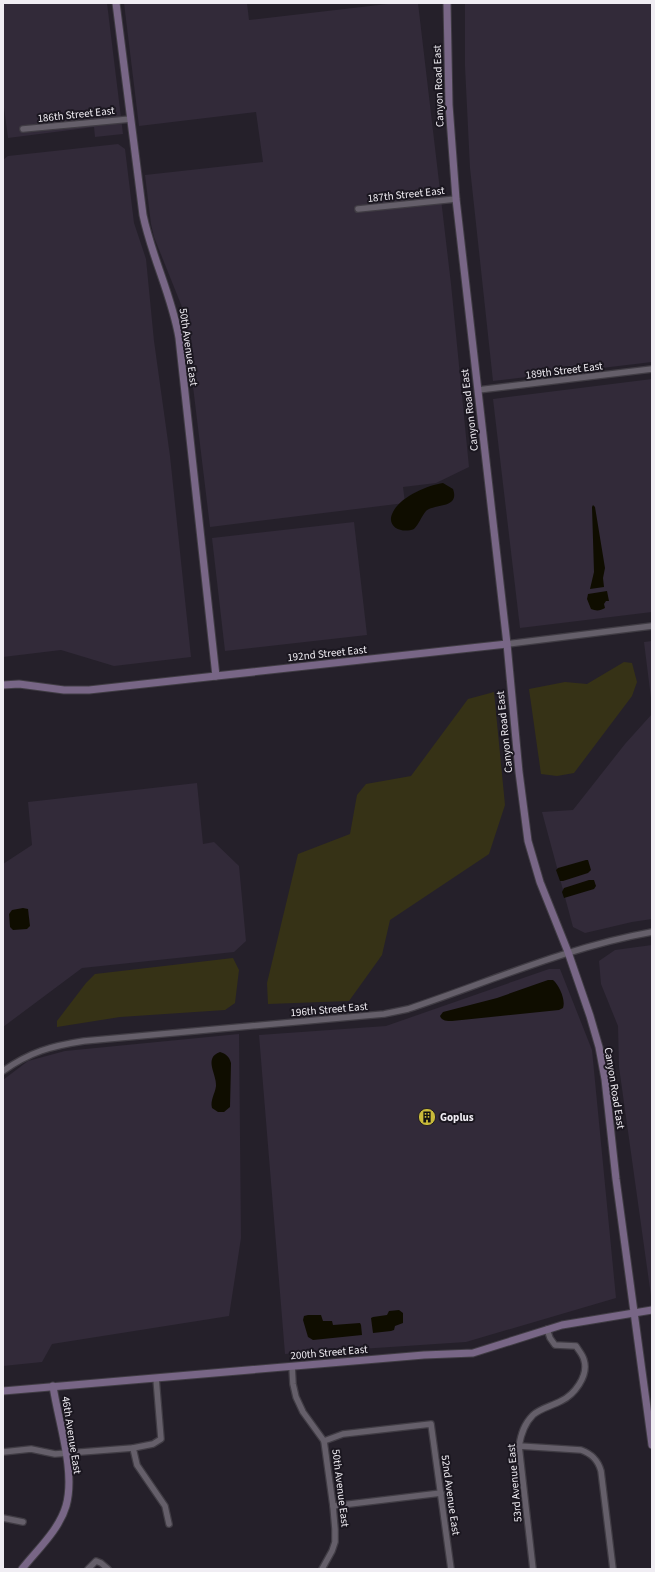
<svg xmlns="http://www.w3.org/2000/svg" width="655" height="1572" font-family="'Source Sans 3',sans-serif">
	<style>
		.built { fill: #322a39 }
		.green { fill: #363216 }
		.water { fill: #0f0d00 }
		.lines { fill: none; stroke-linecap: round; stroke-linejoin: round }
		.street-casing { stroke: #403c44; stroke-width: 8 }
		.secondary-casing { stroke: #403c44; stroke-width: 9 }
		.street { stroke: #655f6a; stroke-width: 5.5 }
		.secondary { stroke: #786686; stroke-width: 7 }
		.labels { text-anchor: middle; stroke-width: 4; stroke-linejoin: round; paint-order: stroke }
		.street-label { font-size: 11px; fill: #f0edf3; stroke: #1b1720 }
		.poi-label { font-size: 11px; font-weight: bold; fill: #f0edf3; stroke: #1b1720; text-anchor: start }
	</style>
	<rect width="100%" height="100%" fill="#25202a"/>
	<g class="built">
		<path d="M3 3H107L123 134 95 137 94 127 8 138 3 100Z"/>
		<path d="M124 3H247L249 20 396 3H418L451 284 469 467 436 483 403 487 405 503 210 527 184 312 154 237 151 224 145 175 263 162 256 112 139 126Z"/>
		<path d="M465 3H652V362L493 381 470 168 465 66Z"/>
		<path d="M118 144 125 149 134 223 146 259 154 341 170 456 191 657 114 666 61 650 3 657V160L8 156Z"/>
		<path d="M652 379V612L520 628 493 399Z"/>
		<path d="M354 522 367 635 225 651 212 538Z"/>
		<path d="M652 641V706L644 642Z"/>
		<path d="M652 714V919L632 922 585 933 573 927 542 812 573 810 625 744Z"/>
		<path d="M197 783 203 844 214 842 239 866 246 941 234 952 82 968 3 1027V864L32 845 28 802Z"/>
		<path d="M652 945V1296H651L619 1067 618 1026 601 984 599 961 615 950Z"/>
		<path d="M549 969H560L592 1050 616 1298 466 1342 285 1354 259 1035 386 1026Z"/>
		<path d="M239 1034 241 1238 229 1316 52 1344 42 1362 3 1366V1080L28 1061 65 1051Z"/>
	</g>
	<g class="green">
		<path d="M624 662 632 663 637 682 632 696 574 773 557 776 541 774 529 689 565 682 587 684Z"/>
		<path d="M494 692 505 805 489 854 390 920 382 955 349 1001 268 1004 267 983 298 854 350 834 357 795 366 784 411 776 468 699Z"/>
		<path d="M233 958 239 970 235 1003 225 1010 120 1017 57 1027V1021L86 983 95 974Z"/>
	</g>
	<g class="water">
		<path d="M443 483 453 489C460 509 435 503 426 511 421 517 419 524 414 529 402 534 385 527 393 512 400 497 428 485 443 483Z"/>
		<path d="M593 505 595 507 605 568 603 578 604 587 590 589 594 572 592 507Z"/>
		<path d="M607 591 609 601H606L604 604 605 608C600 611 596 611 591 609L587 599 588 594Z"/>
		<path d="M586 860H588L591 870 588 873 563 881H560L556 870 558 868Z"/>
		<path d="M589 880H594L596 886 594 889 564 898 562 892 564 888Z"/>
		<path d="M23 908 28 909 30 926 27 929 13 930 10 927 9 914 12 910Z"/>
		<path d="M548 980H553C559 985 566 1000 563 1008L559 1010 452 1021C447 1021 442 1021 440 1016L443 1012 497 998Z"/>
		<path d="M220 1052C226 1054 229 1056 231 1063L230 1107 224 1112H218L212 1108C210 1100 215 1094 216 1086 217 1074 203 1058 220 1052Z"/>
		<path d="M399 1310 403 1313V1323L395 1326 394 1330 391 1331 373 1333 371 1318 373 1317 387 1315 389 1311Z"/>
		<path d="M308 1315H321L323 1321H332L333 1325 360 1323 361 1325 362 1335 313 1340 308 1337 303 1320 304 1316Z"/>
	</g>
	<g class="lines">
		<defs>
			<g id="street">
				<path d="M23 129 131 119"/>
				<path d="M358 209 456 199"/>
				<path d="M478 390 652 369"/>
				<path d="M507 644 652 626"/>
				<path d="M3 1071C30 1052 51 1046 84 1041L384 1014 408 1009C489 982 567 947 652 932"/>
				<path d="M292 1366 293 1384 296 1397 303 1412 324 1441 333 1506 335 1529V1542L332 1551 322 1569"/>
				<path d="M324 1441 343 1434 431 1424 451 1569"/>
				<path d="M519 1446 581 1450C592 1454 598 1460 601 1471L613 1569"/>
				<path d="M133 1448 137 1465 165 1506 169 1524"/>
				<path d="M3 1452 31 1449 55 1454 133 1448 153 1444 161 1439 156 1378"/>
				<path d="M333 1506 441 1493"/>
				<path d="M3 1518 23 1522"/>
				<path d="M88 1569 96 1561 101 1563 108 1569"/>
				<path d="M533 1569 519 1446C521 1434 524 1424 533 1415 541 1408 552 1406 561 1401 574 1395 589 1376 584 1360 583 1355 579 1351 576 1346L555 1345 550 1338 547 1329"/>
			</g>
			<g id="secondary">
				<path d="M116 3 143 215C152 258 172 296 179 338L216 676"/>
				<path d="M447 3 449 105 456 199 507 644 519 772 528 841 540 882 568 952 590 1016 599 1047 605 1079 616 1179 652 1445"/>
				<path d="M3 685 19 684 64 690H89L507 644"/>
				<path d="M3 1391 424 1355 473 1353 562 1325 652 1310"/>
				<path d="M22 1569C37 1550 59 1530 66 1506 76 1471 58 1421 53 1386"/>
			</g>
		</defs>
		<use href="#street" class="street-casing"/>
		<use href="#secondary" class="secondary-casing"/>
		<use href="#street" class="street"/>
		<use href="#secondary" class="secondary"/>
	</g>
	<defs>
		<symbol id="building-disc" viewBox="-11 -11 22 22"><circle r="9.5" fill="#c9ba3a" stroke="#1b1720"/><path d="M-4-6H4V6H1V3H-1V6H-4ZM-2.5-4.3h1.7v1.8h-1.7ZM.8-4.3h1.7v1.8H.8ZM-2.5-1h1.7V.8h-1.7ZM.8-1h1.7V.8H.8Z" fill="#111"/></symbol>
	</defs>
	<g fill-rule="evenodd">
		<use href="#building-disc" x="417" y="1107" width="20" height="20"/>
	</g>
	<g class="labels">
		<g class="street-label">
			<text transform="translate(438 86) rotate(-92)" y="4">Canyon Road East</text>
			<text transform="translate(76 114) rotate(-6)" y="4">186th Street East</text>
			<text transform="translate(406 194) rotate(-6)" y="4">187th Street East</text>
			<text transform="translate(189 347) rotate(82)" y="4">50th Avenue East</text>
			<text transform="translate(564 370) rotate(-7)" y="4">189th Street East</text>
			<text transform="translate(469 410) rotate(-97)" y="4">Canyon Road East</text>
			<text transform="translate(327 653) rotate(-6)" y="4">192nd Street East</text>
			<text transform="translate(504 732) rotate(-96)" y="4">Canyon Road East</text>
			<text transform="translate(329 1009) rotate(-5)" y="4">196th Street East</text>
			<text transform="translate(615 1088) rotate(81)" y="4">Canyon Road East</text>
			<text transform="translate(329 1352) rotate(-5)" y="4">200th Street East</text>
			<text transform="translate(72 1435) rotate(81)" y="4">46th Avenue East</text>
			<text transform="translate(514 1483) rotate(-95)" y="4">53rd Avenue East</text>
			<text transform="translate(341 1488) rotate(83)" y="4">50th Avenue East</text>
			<text transform="translate(451 1495) rotate(82)" y="4">52nd Avenue East</text>
		</g>
		<g class="poi-label">
			<text x="440" y="1121">Goplus</text>
		</g>
	</g>
	<rect width="655" height="1572" fill="none" stroke="#f0edf3" stroke-width="8"/>
</svg>
